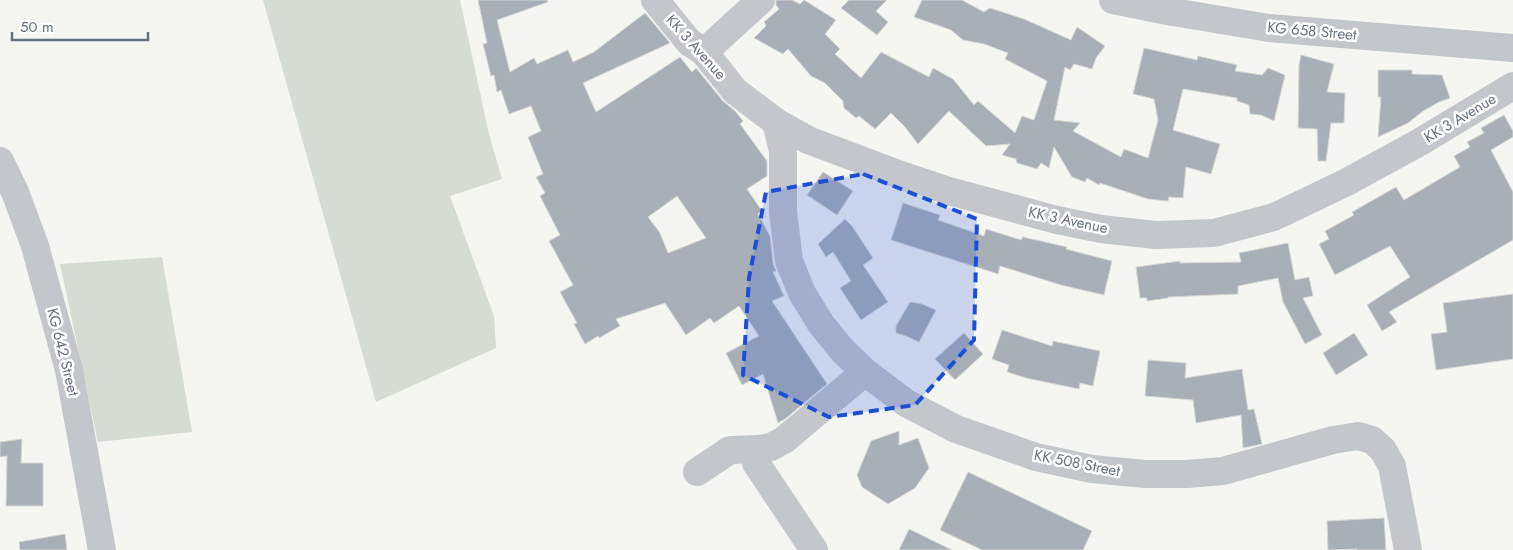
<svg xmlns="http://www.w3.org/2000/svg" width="1513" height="550" font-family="Jost,sans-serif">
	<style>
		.green { fill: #d6dcd3 }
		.building { fill: #a9afb6; stroke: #d7d7d5; fill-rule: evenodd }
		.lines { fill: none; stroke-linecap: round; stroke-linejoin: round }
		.minor { stroke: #c3c6ca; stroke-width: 28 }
		.marked { fill: #1d4ed8; fill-opacity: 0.2; stroke: #1d4ed8; stroke-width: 4; stroke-dasharray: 10 6; stroke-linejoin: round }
		.labels { text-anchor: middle; stroke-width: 5; stroke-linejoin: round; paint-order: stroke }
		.street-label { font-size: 15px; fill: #657282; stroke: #fff }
	</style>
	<rect width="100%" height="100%" fill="#f5f6f2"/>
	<g class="green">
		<path d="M263 0H460L489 134 502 179 450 196 494 316 496 348 376 402Z"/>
		<path d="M162 257 192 432 98 442 60 264Z"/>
	</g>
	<g class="building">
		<path d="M478 0H547L548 2 497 20 510 72 534 58 537 64 568 50 573 62 594 52 645 13 670 43 583 83 596 112 680 57 692 72 696 68 723 101 735 111 743 121 740 124 767 161V176L747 189 762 211 758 214 770 236 773 263 776 271 773 272 784 296 772 301 827 384 785 419 778 423 763 374 742 385 726 353 759 336 739 306 714 323 710 318 686 335 665 303 616 319 620 326 599 338 598 336 585 344 574 324 577 323 560 292 573 285 549 241 560 235 540 196 545 193 536 177 543 174 528 137 541 131 531 106 509 114 501 90 497 92 494 75 491 76 483 44 487 43ZM677 196 706 238 668 253 660 233 648 217Z"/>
		<path d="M776 0H792L800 4 804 0 836 20 825 34 840 49 835 54 861 78 881 52 929 77 933 68 953 79 974 105 978 101 1015 133 1022 116 1034 120 1047 81 1005 59 1008 53 984 44 963 40 951 30 914 17 922 0H962L984 12 990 8 1024 19 1071 40 1077 27 1105 46 1096 58 1092 69 1074 64 1070 70 1065 67 1054 120 1080 123 1073 131 1121 157 1124 149 1148 158 1158 120 1154 99 1133 94 1144 48 1197 60 1198 56 1237 65 1235 71 1262 75 1268 68 1285 75 1274 121 1261 115 1250 114 1249 105 1237 101V98L1183 89 1173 130 1220 144 1211 174 1186 167 1183 198 1169 197 1168 201 1148 199 1100 183 1099 185 1087 178 1085 182 1072 177 1054 147 1049 168 1041 163 1037 169 1017 163 1016 159 1002 155 1010 144 986 146 949 111 918 144 905 127 891 113 875 129 859 116 856 118 844 108 843 101 825 83 811 76 788 49 783 54 754 38 766 26 764 22 779 9 776 5Z"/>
		<path d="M849 0H887L876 11 888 22 877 35 841 8Z"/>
		<path d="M1301 55 1334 64 1327 92 1345 93 1344 123H1331L1326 161H1318L1317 129 1298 128 1299 65Z"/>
		<path d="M1378 70H1412V74L1442 75 1450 98 1439 102 1423 111 1408 123 1378 137 1381 97H1378Z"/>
		<path d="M1504 115 1513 131V137L1491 150 1513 192V240L1389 312 1397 322 1382 331 1367 305 1410 277 1390 246 1335 275 1319 244 1329 239 1325 231 1354 215 1352 212 1396 187 1404 200 1460 167 1454 156 1470 147 1467 142 1484 133 1481 128Z"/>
		<path d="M823 172 853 191 837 215 807 195Z"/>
		<path d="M903 203 940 215 938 220 984 236 986 229 1021 240 1023 237 1067 247 1066 249 1112 261 1104 295 1061 285 1000 266 998 274 891 240Z"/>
		<path d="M845 219 852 226 873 258 863 265 888 302 861 320 840 288 851 281 833 252 826 257 818 244Z"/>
		<path d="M1288 243 1295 280 1309 277 1313 296 1303 298 1322 335 1305 344 1283 302 1278 278 1238 286V294L1168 297V298L1147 301V298H1140L1136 267 1180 261V263L1241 262 1239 253Z"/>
		<path d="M1513 294V359L1436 370 1431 334 1447 332 1443 303Z"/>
		<path d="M910 302 922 304 936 310 919 342 906 336 896 333V326Z"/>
		<path d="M1002 330 1052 346 1053 341 1100 351 1093 386 1080 383 1079 389 1026 378 1007 372 1009 365 992 359Z"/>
		<path d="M964 333 983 354 955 380 935 359Z"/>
		<path d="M1354 333 1368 355 1336 375 1323 353Z"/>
		<path d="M1148 360 1186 363 1185 378 1242 369 1248 410 1254 409 1262 444 1243 448 1241 415 1196 423 1193 400 1145 396Z"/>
		<path d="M899 431V445L918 438 929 468 915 488 888 504 862 487 857 475 871 441Z"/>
		<path d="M22 439 21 463H43V506H6L7 456 0 457V442Z"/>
		<path d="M968 472 1092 531 1083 550H982L940 530Z"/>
		<path d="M1384 518 1386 550H1357V549L1328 550 1327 521Z"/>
		<path d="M909 529 952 550H899Z"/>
		<path d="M65 534 67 550H20L19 542Z"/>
	</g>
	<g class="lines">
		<g class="minor">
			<path d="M655 0 689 42 704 52 735 91 776 122 808 140 901 175 949 191 1057 220 1101 229 1156 235 1214 233 1274 217 1347 182 1420 142 1513 86"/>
			<path d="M1113 0 1167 11 1269 28 1513 48"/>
			<path d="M704 52 761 0"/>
			<path d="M776 122 783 151V212L789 261 802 293 821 324 843 351 865 372 906 403 956 429 1036 457 1092 469 1145 474H1187L1223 471 1333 440 1358 436 1372 440 1383 450 1392 466 1408 550"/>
			<path d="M0 161 15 192 35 246 69 370 102 550"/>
			<path d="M697 472 730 450 759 449"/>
			<path d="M814 550 756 463 759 449 771 447 784 440 865 372"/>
		</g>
	</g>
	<path class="marked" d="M863 174 977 219 974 340 915 405 829 417 743 375 749 278 766 192Z"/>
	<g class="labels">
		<g class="street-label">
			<text transform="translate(1312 31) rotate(5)" y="5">KG 658 Street</text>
			<text transform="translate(696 47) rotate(48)" y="5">KK 3 Avenue</text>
			<text transform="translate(1460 118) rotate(-31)" y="5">KK 3 Avenue</text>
			<text transform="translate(1068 220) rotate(12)" y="5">KK 3 Avenue</text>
			<text transform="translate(63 352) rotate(76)" y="5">KG 642 Street</text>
			<text transform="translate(1077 463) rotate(11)" y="5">KK 508 Street</text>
		</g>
	</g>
	<path d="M12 32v8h136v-8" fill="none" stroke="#657282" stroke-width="2.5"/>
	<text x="20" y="32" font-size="15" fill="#657282" stroke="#ffffff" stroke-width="4" paint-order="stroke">50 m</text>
</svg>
